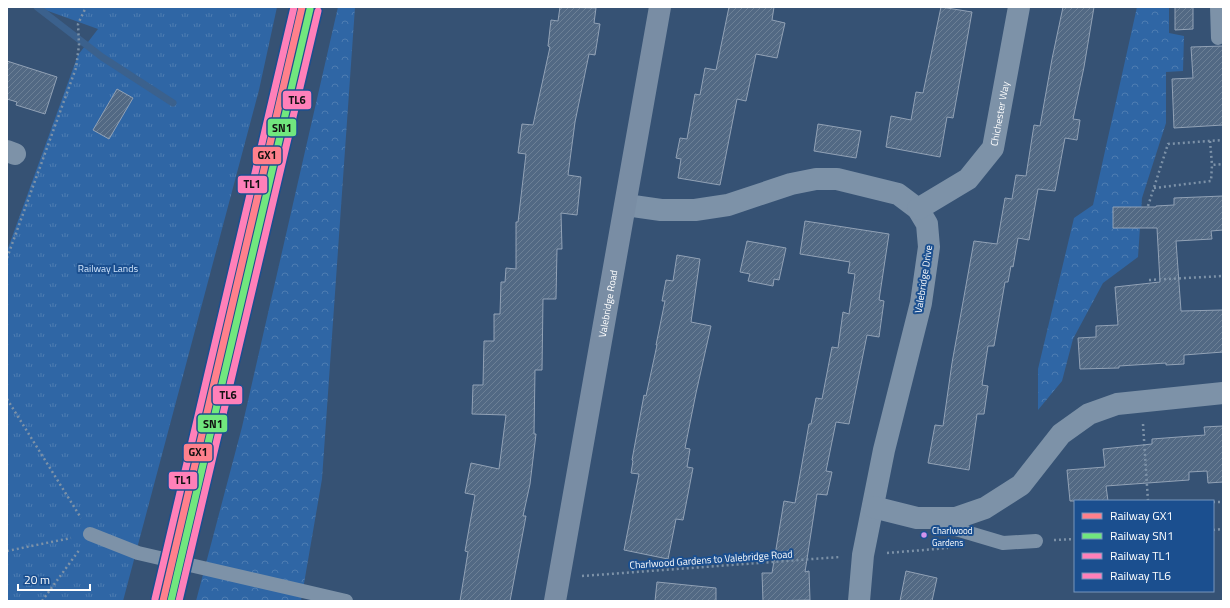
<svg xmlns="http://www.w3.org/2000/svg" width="1230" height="608" font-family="'Titillium Web',sans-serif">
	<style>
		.forest { fill: url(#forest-crowns) }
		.park { fill: url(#park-tufts) }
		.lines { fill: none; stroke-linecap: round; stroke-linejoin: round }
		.stream { stroke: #3b618d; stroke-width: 7 }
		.building { fill: url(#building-hatch); stroke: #92a2b6 }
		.path { stroke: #7d92a8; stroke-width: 2.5; stroke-dasharray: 2 3; stroke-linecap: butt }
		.lane { stroke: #7d92a8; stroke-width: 14 }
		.street { stroke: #7d92a8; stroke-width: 22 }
		.secondary { stroke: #798da4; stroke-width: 22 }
		.rail-1-casing { stroke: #1b4f8f; stroke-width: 10 }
		.rail-2-casing { stroke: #1b4f8f; stroke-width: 10 }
		.rail-3-casing { stroke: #1b4f8f; stroke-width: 10 }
		.rail-4-casing { stroke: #1b4f8f; stroke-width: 10 }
		.rail-1 { stroke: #ff808c; stroke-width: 7 }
		.rail-2 { stroke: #71e77e; stroke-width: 7 }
		.rail-3 { stroke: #ff80b9; stroke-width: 7 }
		.rail-4 { stroke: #ff80b9; stroke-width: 7 }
		.bus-dot { fill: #d193ec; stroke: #1b4f8f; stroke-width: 1.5 }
		.labels { text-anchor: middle; stroke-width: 4; stroke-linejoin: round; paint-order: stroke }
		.bus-label { font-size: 9px; fill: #fff; stroke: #1b4f8f; text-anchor: start }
		.street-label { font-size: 10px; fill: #fff; stroke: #1b4f8f }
		.park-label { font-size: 10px; fill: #cfe3fa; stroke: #1b4f8f }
		.line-badge { stroke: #1b4f8f; stroke-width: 1.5 }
		.pale-badge-label { font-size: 11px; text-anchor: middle; font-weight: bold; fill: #111 }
	</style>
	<defs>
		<pattern id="forest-crowns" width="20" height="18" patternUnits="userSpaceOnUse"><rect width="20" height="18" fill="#2f66a5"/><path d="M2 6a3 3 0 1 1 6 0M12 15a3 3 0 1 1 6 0" fill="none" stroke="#4e7db2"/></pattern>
		<pattern id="park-tufts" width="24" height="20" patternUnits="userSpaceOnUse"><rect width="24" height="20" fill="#2f66a5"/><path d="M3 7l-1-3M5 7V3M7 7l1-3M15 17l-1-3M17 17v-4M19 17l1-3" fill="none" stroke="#4e7db2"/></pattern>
		<pattern id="building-hatch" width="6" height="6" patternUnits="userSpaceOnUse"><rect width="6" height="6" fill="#526984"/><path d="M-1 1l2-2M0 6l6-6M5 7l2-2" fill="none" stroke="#6c8096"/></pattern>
	</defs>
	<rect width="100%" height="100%" fill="#365274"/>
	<g class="forest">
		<path d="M338 7H355L322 479 301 601H196L242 427Z"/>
		<path d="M1137 7H1169V33L1184 36 1183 71 1166 72V123L1142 198 1138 257 1103 283 1073 339 1062 381 1038 410V369L1074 218 1093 205Z"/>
	</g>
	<path class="park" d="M37 7H277L259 90 123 601H7V251L78 55 98 29Z"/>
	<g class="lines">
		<path class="stream" d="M37 7 102 57 173 103"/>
	</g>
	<g class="building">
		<path d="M560 7 596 8 594 23 600 24 595 55 589 54 575 122 568 175 581 177 577 215 561 213 562 249H557L556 299H543L542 370H535L534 434H536L530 484 523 516H526L510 601H460L468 552 465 551 475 495 465 493 471 463 499 469 506 415 472 414 473 385H483L484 341H494V314H500L501 282H505L506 268 516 269V222H518L526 154 518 153 522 124 533 125 550 47 548 46 551 20 558 21Z"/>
		<path d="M729 7H774L772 20 785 23 777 58 756 54 746 101 737 99 720 185 678 178 681 159 676 158 680 138 687 139 695 94 700 95 705 68 716 70Z"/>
		<path d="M941 7 972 12 953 118 947 117 940 157 886 147 891 116 911 120 916 92 923 93Z"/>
		<path d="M1063 7H1094L1084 67 1073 119 1080 120 1077 140 1065 138 1055 191 1038 189 1029 240 1018 238 1013 267 1011 266 1008 282H1005L994 346H988L982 385 988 386 984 414H977L969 470 928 463 935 425 943 426 952 363 974 241 997 244 1005 198 1012 199 1016 175 1026 176 1034 125 1040 126 1052 59Z"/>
		<path d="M1175 7H1193V29L1175 30Z"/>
		<path d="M1223 46V125L1174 128 1172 79 1193 78 1191 47Z"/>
		<path d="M7 61 57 77 45 114 16 105 17 102 7 99Z"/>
		<path d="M117 89 133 98 109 139 93 130Z"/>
		<path d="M818 124 861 131 856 158 814 151Z"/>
		<path d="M1223 196V230L1211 231 1212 239 1176 241 1181 311 1223 310V352L1184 355V364L1166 365V363L1119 366V368L1080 369 1078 338 1096 337V326L1118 325 1115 287 1160 282 1157 228H1113V207H1156V206L1174 205V198Z"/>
		<path d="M805 221 889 234 879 300 884 301 879 337 867 335 849 424 836 422 826 471 832 472 827 495 817 494 805 572 809 571 810 600 763 601 762 573H772L784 501 795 503 809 424H811L816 398 822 399 832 347 838 348 843 312 849 314 855 274 848 273 850 262 800 254Z"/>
		<path d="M747 241 786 248 779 280 774 279 773 286 748 281 750 274 740 272Z"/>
		<path d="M677 255 700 259 691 322 711 326 696 393 685 448 690 449 687 467 693 468 683 520 676 519 668 559 624 550 639 474 631 473 633 461 632 460 644 395 646 396 657 345H656L665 301H662L666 280 673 281Z"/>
		<path d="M1223 426V482L1208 483 1207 471 1189 472V480L1106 486 1108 501H1070L1067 470 1105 467 1103 449 1152 444V439L1205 435 1204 427Z"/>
		<path d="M906 571 937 578 932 601H900Z"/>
		<path d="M657 582 716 588V601H655Z"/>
	</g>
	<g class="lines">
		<g class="path">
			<path d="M1210 141 1212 165"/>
			<path d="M1154 188 1211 181 1212 165 1223 164"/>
			<path d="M1148 206 1168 144 1223 140"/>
			<path d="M7 258 76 68 79 45 78 24 86 7"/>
			<path d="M1149 280 1223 276"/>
			<path d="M7 399 81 518"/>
			<path d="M1143 424 1148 501"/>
			<path d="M1213 502H1223"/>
			<path d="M1213 530 1223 529"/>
			<path d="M1054 540 1075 539"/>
			<path d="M7 551 71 538"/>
			<path d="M887 553 948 548"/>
			<path d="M582 576 840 557"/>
			<path d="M42 601 80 549"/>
		</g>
		<g class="lane">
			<path d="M1217 7 1218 38"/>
			<path d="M939 524 1003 543 1036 541"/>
			<path d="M90 534 138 553 346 601"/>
		</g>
		<g class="street">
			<path d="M7 151 15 154"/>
			<path d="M626 205 661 210H695L728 205 791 184 816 179H837L898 194 918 209 927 224 929 247 921 303 884 450 863 555 859 601"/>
			<path id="s1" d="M918 209 968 179 993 148 1019 7"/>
			<path d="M873 507 917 518H956L985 508 1021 485 1061 434 1089 414 1117 404 1223 393"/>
		</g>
		<path class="secondary" id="s2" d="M555 601 660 7"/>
		<defs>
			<path id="rail-1" d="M163 601 302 7"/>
			<path id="rail-2" d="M171 601 310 9"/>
			<path id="rail-3" d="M155 599 294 7"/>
			<path id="rail-4" d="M179 601 318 11"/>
		</defs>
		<use href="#rail-1" class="rail-1-casing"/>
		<use href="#rail-2" class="rail-2-casing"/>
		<use href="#rail-3" class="rail-3-casing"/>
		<use href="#rail-4" class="rail-4-casing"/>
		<use href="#rail-1" class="rail-1"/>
		<use href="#rail-2" class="rail-2"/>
		<use href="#rail-3" class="rail-3"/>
		<use href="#rail-4" class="rail-4"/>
	</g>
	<circle class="bus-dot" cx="924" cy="535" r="3.5"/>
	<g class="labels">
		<g class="bus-label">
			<text x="932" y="534">Charlwood<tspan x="932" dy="12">Gardens</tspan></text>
		</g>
		<g class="street-label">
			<text dy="4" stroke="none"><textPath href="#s1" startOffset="133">Chichester Way</textPath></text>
			<text transform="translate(923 279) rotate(-81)" y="4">Valebridge Drive</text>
			<text dy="4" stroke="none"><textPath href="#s2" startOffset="302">Valebridge Road</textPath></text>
			<text transform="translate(711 559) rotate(-4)" y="4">Charlwood Gardens to Valebridge Road</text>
		</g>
		<g class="park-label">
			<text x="108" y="272">Railway Lands</text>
		</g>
	</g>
	<g class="line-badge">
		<rect x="282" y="90" width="30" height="20" rx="4" fill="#ff80b9"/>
		<rect x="267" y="118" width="30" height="19" rx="4" fill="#71e77e"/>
		<rect x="252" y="146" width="30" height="19" rx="4" fill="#ff808c"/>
		<rect x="237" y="175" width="31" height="19" rx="4" fill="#ff80b9"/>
		<rect x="212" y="385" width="31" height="20" rx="4" fill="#ff80b9"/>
		<rect x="197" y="414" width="31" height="19" rx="4" fill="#71e77e"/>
		<rect x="183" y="443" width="30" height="19" rx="4" fill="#ff808c"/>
		<rect x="168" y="471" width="30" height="19" rx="4" fill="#ff80b9"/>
	</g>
	<g class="pale-badge-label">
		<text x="297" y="104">TL6</text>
		<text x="282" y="132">SN1</text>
		<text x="267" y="159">GX1</text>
		<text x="252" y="188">TL1</text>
		<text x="228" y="399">TL6</text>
		<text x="213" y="428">SN1</text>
		<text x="198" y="456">GX1</text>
		<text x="183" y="484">TL1</text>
	</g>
	<rect width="1230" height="608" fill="none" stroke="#ffffff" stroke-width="16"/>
	<rect x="1074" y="500" width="140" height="92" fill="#1b4f8f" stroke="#7695bc"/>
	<rect x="1082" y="513" width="20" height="6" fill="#ff808c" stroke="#7695bc"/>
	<text x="1110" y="520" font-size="12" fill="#ffffff">Railway GX1</text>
	<rect x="1082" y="533" width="20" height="6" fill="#71e77e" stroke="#7695bc"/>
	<text x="1110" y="540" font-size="12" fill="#ffffff">Railway SN1</text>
	<rect x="1082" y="553" width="20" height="6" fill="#ff80b9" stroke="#7695bc"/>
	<text x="1110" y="560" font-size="12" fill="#ffffff">Railway TL1</text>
	<rect x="1082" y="573" width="20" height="6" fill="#ff80b9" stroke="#7695bc"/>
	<text x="1110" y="580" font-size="12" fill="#ffffff">Railway TL6</text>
	<path d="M18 584v6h72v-6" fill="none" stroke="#ffffff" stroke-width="2"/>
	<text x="24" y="584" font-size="12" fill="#ffffff" stroke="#1b4f8f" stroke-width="3" paint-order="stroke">20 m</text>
</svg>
